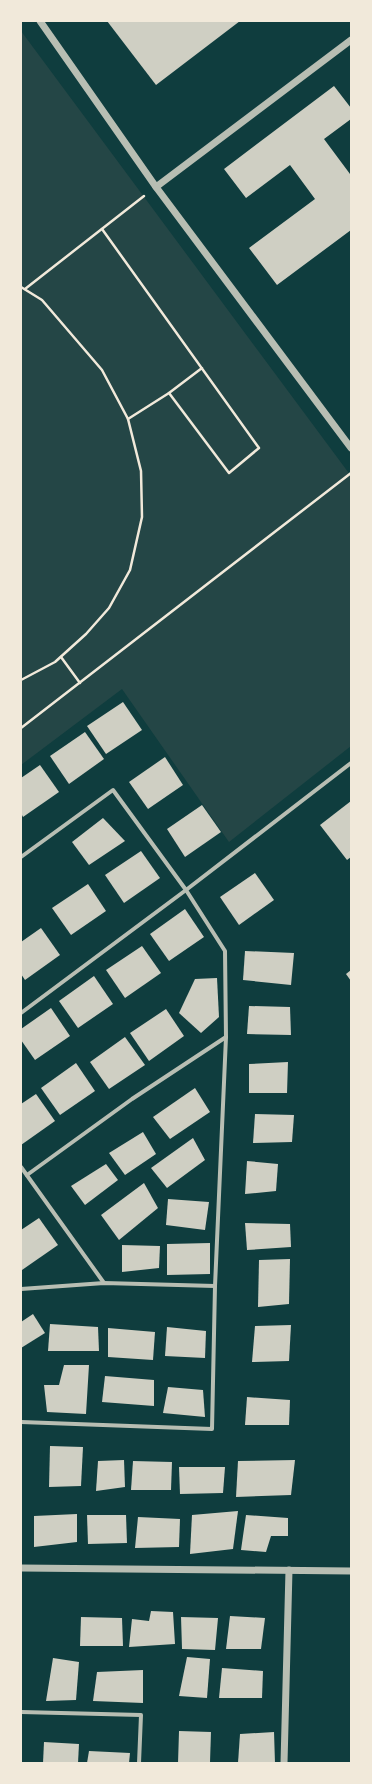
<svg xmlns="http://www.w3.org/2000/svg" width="372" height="1784" font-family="Spectral,serif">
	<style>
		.green { fill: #244646 }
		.building { fill: #cfcfc3 }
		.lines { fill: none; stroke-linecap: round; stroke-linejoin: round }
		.path { stroke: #f1e9da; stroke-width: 2.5 }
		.minor { stroke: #b8beb3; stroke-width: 4 }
		.tertiary { stroke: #b8beb3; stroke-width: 7 }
	</style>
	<rect width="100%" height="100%" fill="#0f3d3e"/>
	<path class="green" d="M21 31 351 476V746L229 842 122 689 21 765Z"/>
	<g class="building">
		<path d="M107 21H240L156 85Z"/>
		<path d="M334 86 351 108V119L324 139 350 174 351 173V230L277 285 249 248 315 199 290 165 246 198 224 169Z"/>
		<path d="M123 702 142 730 106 754 87 726Z"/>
		<path d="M85 732 104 759 69 784 50 756Z"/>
		<path d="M165 757 183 785 148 809 129 782Z"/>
		<path d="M40 765 59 792 23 817 21 813V778Z"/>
		<path d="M351 801V857L347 860 320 825Z"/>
		<path d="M202 805 221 832 185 857 167 829Z"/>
		<path d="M103 818 125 841 89 865 72 842Z"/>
		<path d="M141 851 160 878 124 903 105 875Z"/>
		<path d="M255 873 274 900 239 925 220 897Z"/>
		<path d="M88 884 106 911 71 935 52 908Z"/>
		<path d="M185 909 204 937 169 961 150 934Z"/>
		<path d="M41 928 60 955 25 980 21 974V942Z"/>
		<path d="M142 946 161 973 125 998 106 970Z"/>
		<path d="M245 951 294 953 291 985 243 980Z"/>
		<path d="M351 970V981L346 974Z"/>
		<path d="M94 976 113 1004 78 1028 59 1001Z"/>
		<path d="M217 978 219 1017 201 1033 179 1013 195 979Z"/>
		<path d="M249 1006 290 1007 291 1035 247 1034Z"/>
		<path d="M51 1008 70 1036 35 1060 21 1040V1029Z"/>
		<path d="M166 1009 184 1036 149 1061 130 1033Z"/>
		<path d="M125 1037 145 1065 109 1089 90 1062Z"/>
		<path d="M288 1062 287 1093H249V1064Z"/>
		<path d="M76 1063 95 1091 60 1115 41 1088Z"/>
		<path d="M195 1088 210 1112 170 1139 153 1117Z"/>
		<path d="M36 1094 55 1121 21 1145V1104Z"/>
		<path d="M255 1114 294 1115 292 1142 253 1143Z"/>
		<path d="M143 1132 156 1154 125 1175 109 1153Z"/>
		<path d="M193 1138 205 1160 167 1188 151 1168Z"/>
		<path d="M247 1161 278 1164 276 1191 245 1194Z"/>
		<path d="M106 1164 118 1180 85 1205 71 1186Z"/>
		<path d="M144 1183 158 1208 119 1240 101 1215Z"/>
		<path d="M168 1199 209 1202 205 1230 166 1225Z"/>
		<path d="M39 1218 58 1245 22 1270 21 1268V1230Z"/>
		<path d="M245 1223 290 1224 291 1247 247 1250Z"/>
		<path d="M210 1243V1274L167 1275V1244Z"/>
		<path d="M122 1245 160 1246 159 1268 122 1272Z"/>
		<path d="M290 1259 289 1304 258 1307 259 1260Z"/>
		<path d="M33 1314 45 1333 21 1348V1322Z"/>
		<path d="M50 1324 98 1327 99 1351H48Z"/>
		<path d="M291 1325 289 1361 252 1362 255 1326Z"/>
		<path d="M167 1327 206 1331 205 1358 165 1356Z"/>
		<path d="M108 1328 155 1332 153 1360 108 1357Z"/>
		<path d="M64 1365H89L86 1414 47 1412 44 1385H59Z"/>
		<path d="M105 1376 154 1380V1406L102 1402Z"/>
		<path d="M168 1387 203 1390 205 1417 163 1413Z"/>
		<path d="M247 1397 290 1400 289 1425H245Z"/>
		<path d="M50 1446 83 1447 81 1486 49 1487Z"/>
		<path d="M124 1460 125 1487 96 1491 98 1461Z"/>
		<path d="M295 1460 291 1495 236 1497 238 1461Z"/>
		<path d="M133 1461 172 1462 171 1490H131Z"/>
		<path d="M179 1467H225L223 1493 180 1494Z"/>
		<path d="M238 1511 233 1549 190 1554 192 1515Z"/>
		<path d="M77 1514V1542L34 1547V1516Z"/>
		<path d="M87 1515H126L127 1543 88 1544Z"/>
		<path d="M246 1515 288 1518V1536H271L266 1552 241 1550Z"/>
		<path d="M138 1517 180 1519 179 1547 135 1548Z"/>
		<path d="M151 1611 173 1612 175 1644 129 1647 132 1619 149 1621Z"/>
		<path d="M230 1616 265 1618 261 1649H226Z"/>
		<path d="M81 1617 122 1618 123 1646H80Z"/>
		<path d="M181 1617 218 1618 215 1650 182 1649Z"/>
		<path d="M187 1657 210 1659 207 1698 179 1696Z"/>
		<path d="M53 1658 79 1662 76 1700 46 1701Z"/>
		<path d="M222 1668 263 1671 262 1698H219Z"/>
		<path d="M143 1670V1703L93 1701 97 1672Z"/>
		<path d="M179 1731 211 1732 210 1762 178 1763Z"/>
		<path d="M274 1732 275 1763H238L240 1734Z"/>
		<path d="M44 1742 79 1744 78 1763H43Z"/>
		<path d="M89 1751 130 1753 129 1763H87Z"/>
	</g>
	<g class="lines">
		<g class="path">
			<path d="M102 229 259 448 229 473 169 393 202 368"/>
			<path d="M21 287 42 300 102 370 128 419 141 471 142 517 130 570 109 608 86 634 55 662 21 680"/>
			<path d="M25 289 144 196"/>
			<path d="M128 419 169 393"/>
			<path d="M61 657 80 683"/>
			<path d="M21 728 351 473"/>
		</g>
		<g class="minor">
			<path d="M21 857 113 790 186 890 225 951 226 1037 215 1286 212 1429 21 1422"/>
			<path d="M21 1013 186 890 351 763"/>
			<path d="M21 1167 104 1283"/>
			<path d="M27 1175 132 1099 226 1037"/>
			<path d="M21 1289 104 1283 215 1286"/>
			<path d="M21 1712 141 1715 139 1763"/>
		</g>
		<g class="tertiary">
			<path d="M40 21 156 187 351 448"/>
			<path d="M156 187 351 40"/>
			<path d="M21 1568 351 1571"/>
			<path d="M284 1763 289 1570"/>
		</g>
	</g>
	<rect width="372" height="1784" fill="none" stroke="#f1e9da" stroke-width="44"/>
</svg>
